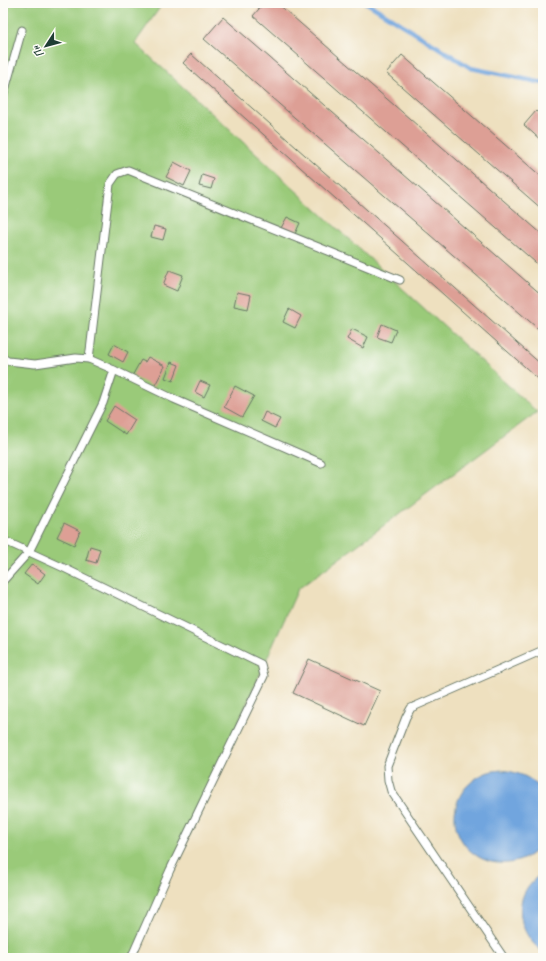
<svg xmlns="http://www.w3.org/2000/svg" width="546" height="961" font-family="Caveat,sans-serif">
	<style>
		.green { fill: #9aca79; stroke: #5c8456 }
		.water { fill: #71a5de; stroke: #487189 }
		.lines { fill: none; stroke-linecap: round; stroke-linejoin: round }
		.stream { stroke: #71a5de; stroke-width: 4.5 }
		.building { fill: #dd9f95 }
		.service-casing { stroke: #677665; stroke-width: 9 }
		.service { stroke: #fff; stroke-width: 7 }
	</style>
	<rect width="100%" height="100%" fill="#fdfcf7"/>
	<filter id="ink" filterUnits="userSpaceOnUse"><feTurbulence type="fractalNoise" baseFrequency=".025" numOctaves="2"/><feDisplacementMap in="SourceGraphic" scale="8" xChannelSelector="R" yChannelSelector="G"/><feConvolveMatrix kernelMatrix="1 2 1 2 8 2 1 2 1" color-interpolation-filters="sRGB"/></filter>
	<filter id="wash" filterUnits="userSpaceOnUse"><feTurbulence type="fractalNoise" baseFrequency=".012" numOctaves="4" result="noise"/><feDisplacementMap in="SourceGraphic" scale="16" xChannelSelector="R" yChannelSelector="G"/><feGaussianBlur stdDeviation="0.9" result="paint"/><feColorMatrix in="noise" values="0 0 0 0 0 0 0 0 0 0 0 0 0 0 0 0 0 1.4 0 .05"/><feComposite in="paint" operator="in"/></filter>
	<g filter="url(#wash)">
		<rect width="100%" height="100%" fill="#eee0bf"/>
		<path class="green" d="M3 3H163L135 43 537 412 298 589 133 958H3Z"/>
		<g class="water">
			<path d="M501 770C517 772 535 777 543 794 543 805 543 816 543 827 543 831 544 836 543 840 541 848 529 857 521 860 474 877 435 825 466 787 472 781 478 776 486 773 490 771 496 771 501 770Z"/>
			<path d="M543 873V952C515 932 511 892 543 873Z"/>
		</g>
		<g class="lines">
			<path class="stream" d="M367 3 471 68 543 83"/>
		</g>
		<g id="blocks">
			<g class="building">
				<path d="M264 3H277L543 235V269L253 16Z"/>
				<path d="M223 17 543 296V333L204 39Z"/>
				<path d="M191 54 543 366V383L183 63Z"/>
				<path d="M402 55 543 178V210L386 73Z"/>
				<path d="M536 111 543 117V142L524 125Z"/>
				<path d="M174 162 191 171 184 186 166 177Z"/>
				<path d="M202 175 214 179 211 189 199 186Z"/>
				<path d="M287 217 300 223 295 234 281 228Z"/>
				<path d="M154 226 166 229 163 240 151 237Z"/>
				<path d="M169 270 183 275 177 291 163 285Z"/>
				<path d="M237 292 251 295 248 309 234 306Z"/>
				<path d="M289 309 301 316 295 328 283 322Z"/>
				<path d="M382 324 396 330 391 342 377 337Z"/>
				<path d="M352 329 368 337 363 348 347 339Z"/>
				<path d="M114 344 128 352 123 362 109 354Z"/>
				<path d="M148 357 165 366 154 387 132 376 141 360 145 362Z"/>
				<path d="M171 362 179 365 173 381 165 378Z"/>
				<path d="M200 381 210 385 204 397 195 392Z"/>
				<path d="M235 386 254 396 242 417 224 407Z"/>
				<path d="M114 406 135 420 126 435 105 421Z"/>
				<path d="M265 412 280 419 275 428 261 421Z"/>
				<path d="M64 523 80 531 74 545 57 537Z"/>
				<path d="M90 546 100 549 96 563 86 560Z"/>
				<path d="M32 564 45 574 38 584 24 574Z"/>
				<path d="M309 659 380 691 364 726 293 693Z"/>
			</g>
		</g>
	</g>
	<g filter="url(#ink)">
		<use href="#blocks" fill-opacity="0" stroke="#677665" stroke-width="1"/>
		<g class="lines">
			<defs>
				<g id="service">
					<path d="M3 97 22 30"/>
					<path d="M3 358 8 361 35 364 76 358 89 359 114 370 103 403 29 552 3 581"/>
					<path d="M89 359 110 184 117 174 128 170 400 280"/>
					<path d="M114 370 174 399 321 463"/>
					<path d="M3 540 64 568 261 664 264 676 170 870 131 958"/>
					<path d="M504 958 391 791 388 780 387 766 406 717 411 708 543 650"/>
				</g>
			</defs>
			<use href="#service" class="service-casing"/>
			<use href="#service" class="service"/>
		</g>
	</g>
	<rect width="546" height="961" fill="none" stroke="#fdfcf7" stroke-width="16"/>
	<g transform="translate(46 46) rotate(234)" stroke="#fdfcf7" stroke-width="3" paint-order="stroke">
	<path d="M0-3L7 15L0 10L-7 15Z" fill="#1f3d34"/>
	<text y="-6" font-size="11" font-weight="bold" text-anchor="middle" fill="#1f3d34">Пн</text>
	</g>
</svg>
